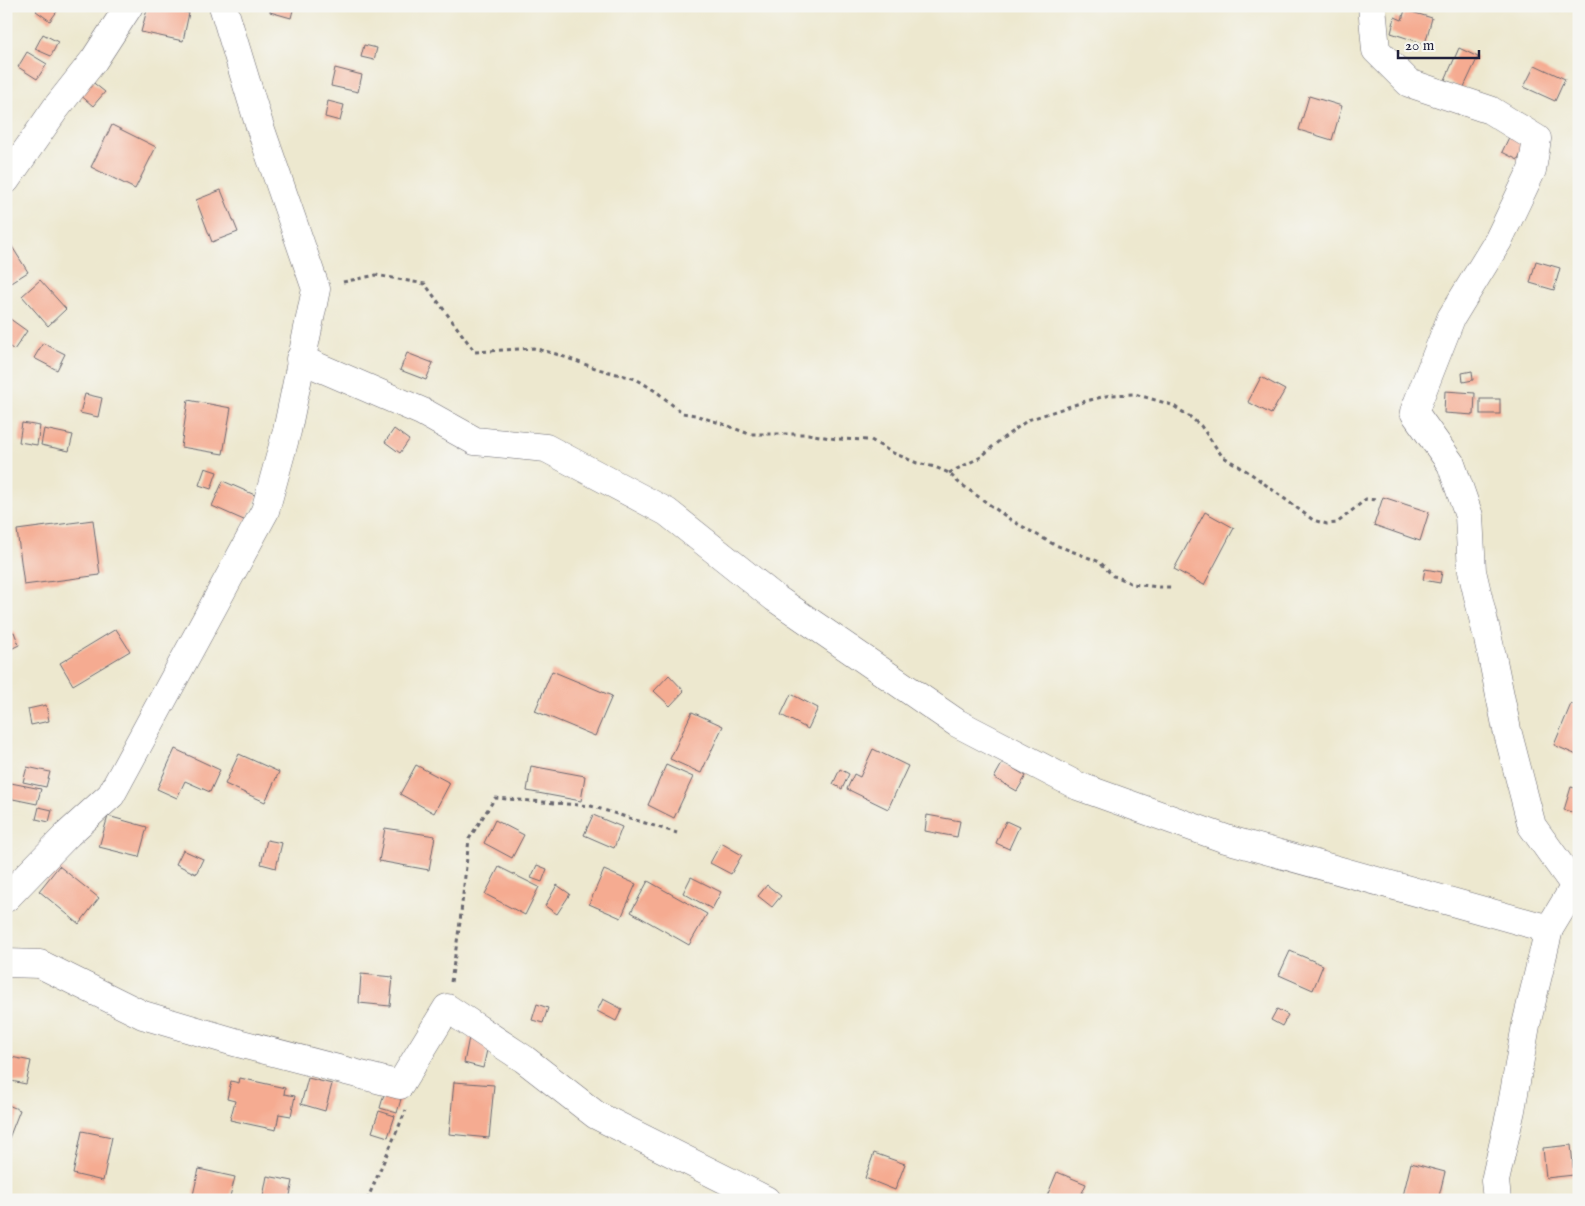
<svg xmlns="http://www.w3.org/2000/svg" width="1585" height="1206" font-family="'IM FELL English',serif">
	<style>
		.building { fill: #f5ab91 }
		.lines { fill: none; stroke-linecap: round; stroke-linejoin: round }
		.street-casing { stroke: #69676f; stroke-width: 29 }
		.path { stroke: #69676f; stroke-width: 3; stroke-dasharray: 4 4; stroke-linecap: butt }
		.street { stroke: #fff; stroke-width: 28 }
	</style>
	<rect width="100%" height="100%" fill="#f6f6f2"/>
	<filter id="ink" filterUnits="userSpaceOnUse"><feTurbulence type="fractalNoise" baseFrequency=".02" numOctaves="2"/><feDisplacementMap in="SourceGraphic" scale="10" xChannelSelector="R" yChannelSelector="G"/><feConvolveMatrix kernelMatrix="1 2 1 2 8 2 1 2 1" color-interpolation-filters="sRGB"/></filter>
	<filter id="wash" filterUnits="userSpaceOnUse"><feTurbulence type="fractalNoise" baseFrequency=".0096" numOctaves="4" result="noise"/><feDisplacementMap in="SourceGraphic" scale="20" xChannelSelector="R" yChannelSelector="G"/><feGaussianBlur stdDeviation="1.12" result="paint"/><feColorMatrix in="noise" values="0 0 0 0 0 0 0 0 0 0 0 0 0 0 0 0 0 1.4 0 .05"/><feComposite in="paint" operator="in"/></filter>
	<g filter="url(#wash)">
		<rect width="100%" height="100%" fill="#ede8cf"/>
		<g id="blocks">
			<g class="building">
				<path d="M40 6H53L58 10 50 21 36 11Z"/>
				<path d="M148 6H158L189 13 183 41 141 32Z"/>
				<path d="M271 6H294L291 18 270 12Z"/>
				<path d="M1405 10 1432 18 1425 44 1391 33 1395 17 1402 20Z"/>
				<path d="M43 34 58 42 51 56 35 49Z"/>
				<path d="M364 45 377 48 374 60 361 57Z"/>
				<path d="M1459 48 1478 57 1463 89 1445 80Z"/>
				<path d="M27 52 47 64 37 79 18 67Z"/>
				<path d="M1535 65 1565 79 1555 101 1524 87Z"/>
				<path d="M335 68 362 75 358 92 331 86Z"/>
				<path d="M90 80 105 92 93 106 78 93Z"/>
				<path d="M1309 96 1342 106 1332 140 1299 130Z"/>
				<path d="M328 101 344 105 340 121 325 117Z"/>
				<path d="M112 125 156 147 135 189 91 167Z"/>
				<path d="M1511 133 1527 140 1518 160 1502 152Z"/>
				<path d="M221 190 238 232 212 242 196 200Z"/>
				<path d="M6 237 28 272 6 286Z"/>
				<path d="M1536 261 1560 268 1554 290 1530 283Z"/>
				<path d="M40 280 66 309 48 326 22 296Z"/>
				<path d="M6 316 27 331 14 350 6 344Z"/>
				<path d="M43 343 65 354 57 370 34 358Z"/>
				<path d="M407 353 433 363 426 380 400 370Z"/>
				<path d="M1472 371 1473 380 1463 382 1462 373Z"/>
				<path d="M1261 377 1285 390 1271 414 1248 402Z"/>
				<path d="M1445 391 1475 393 1474 415 1444 413Z"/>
				<path d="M85 394 102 398 98 417 80 413Z"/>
				<rect x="1480" y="399" width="20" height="15"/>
				<path d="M188 400 231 408 223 454 181 447Z"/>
				<path d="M22 423 40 426 37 445 19 442Z"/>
				<path d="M44 429 73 435 69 451 41 445Z"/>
				<path d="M394 429 409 440 400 453 385 442Z"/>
				<path d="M205 468 217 472 211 489 199 485Z"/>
				<path d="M223 481 257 496 246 521 212 506Z"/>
				<path d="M1383 497 1429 512 1420 541 1374 525Z"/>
				<path d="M1205 512 1234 528 1204 585 1174 569Z"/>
				<path d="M93 520 100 575 24 585 17 530Z"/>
				<path d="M1425 569 1442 572 1440 583 1423 580Z"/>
				<path d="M116 629 130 651 73 685 60 663Z"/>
				<path d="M14 632 19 645 11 649 6 639V635Z"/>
				<path d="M552 671 612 696 595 736 535 711Z"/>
				<path d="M669 675 684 691 670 706 654 691Z"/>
				<path d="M791 694 818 708 808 729 781 715Z"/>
				<path d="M1571 704 1579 707V756L1554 745Z"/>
				<path d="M46 705 49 721 31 725 28 709Z"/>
				<path d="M692 712 723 726 701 773 670 759Z"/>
				<path d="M175 749 220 770 210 792 185 781 177 798 157 789Z"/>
				<path d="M873 749 908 766 888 809 847 789 854 774 860 777Z"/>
				<path d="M239 754 279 772 265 802 225 784Z"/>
				<path d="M1003 762 1026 776 1017 791 994 778Z"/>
				<path d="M416 765 450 783 434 813 400 794Z"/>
				<path d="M666 765 693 777 674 818 648 805Z"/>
				<path d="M531 766 585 776 581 801 527 791Z"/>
				<path d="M27 767 50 772 46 787 23 782Z"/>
				<path d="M840 769 849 774 842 789 833 784Z"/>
				<path d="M11 783 41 789 37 804 8 798Z"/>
				<path d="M1571 787 1579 789V814L1564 810Z"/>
				<path d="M39 807 52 810 49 822 36 819Z"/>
				<path d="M593 815 622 827 614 848 584 835Z"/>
				<path d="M927 815 960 821 957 837 925 831Z"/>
				<path d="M108 816 147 827 139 857 99 847Z"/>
				<path d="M495 820 524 835 512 858 484 843Z"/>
				<path d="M1006 821 1019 827 1009 849 996 843Z"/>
				<path d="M385 828 435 836 429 870 379 861Z"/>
				<path d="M267 840 282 843 276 868 261 864Z"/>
				<path d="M721 843 742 855 731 874 710 863Z"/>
				<path d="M183 850 203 859 196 874 176 864Z"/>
				<path d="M537 865 547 869 542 882 531 878Z"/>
				<path d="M59 866 99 898 79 924 39 891Z"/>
				<path d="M499 867 539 887 525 915 485 894Z"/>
				<path d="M604 870 636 884 621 918 589 904Z"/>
				<path d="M691 877 721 892 712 909 683 893Z"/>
				<path d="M648 881 707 914 689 945 631 912Z"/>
				<path d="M557 885 570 894 557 914 545 906Z"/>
				<path d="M767 885 781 896 772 907 758 896Z"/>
				<path d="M1290 951 1323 965 1313 990 1279 975Z"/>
				<path d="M361 974 393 977 390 1006 359 1003Z"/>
				<path d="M603 999 622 1009 616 1021 597 1011Z"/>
				<path d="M537 1004 548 1008 543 1023 532 1020Z"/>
				<path d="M1277 1009 1288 1015 1282 1026 1271 1020Z"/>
				<path d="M469 1037 489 1041 483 1068 464 1063Z"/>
				<path d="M6 1056 31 1061 26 1084 6 1080Z"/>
				<path d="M240 1078 285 1088 284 1094 295 1096 291 1116 279 1114 276 1130 230 1120 235 1101 227 1099 231 1081 239 1083Z"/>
				<path d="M308 1078 332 1084 325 1111 301 1104Z"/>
				<path d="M454 1082 494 1085 489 1138 449 1134Z"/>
				<path d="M384 1094 401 1099 397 1113 380 1108Z"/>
				<path d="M8 1105 20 1110 9 1138 6 1137V1109Z"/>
				<path d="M379 1111 395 1116 388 1137 372 1132Z"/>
				<path d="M82 1131 112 1137 103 1181 73 1174Z"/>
				<path d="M1571 1145 1574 1175 1546 1178 1543 1148Z"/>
				<path d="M874 1153 905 1164 895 1190 865 1178Z"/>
				<path d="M1411 1163 1445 1172 1438 1200H1402Z"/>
				<path d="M199 1169 235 1177 229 1200H216L193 1195Z"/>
				<path d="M1057 1172 1086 1184 1079 1200H1055L1047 1196Z"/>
				<path d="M267 1176 293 1181 289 1200H274L263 1197Z"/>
			</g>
		</g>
	</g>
	<g filter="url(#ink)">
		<use href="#blocks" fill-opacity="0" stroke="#69676f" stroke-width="1"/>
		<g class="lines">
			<defs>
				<g id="street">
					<path d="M1372 6 1376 50 1409 83 1490 110 1537 139 1532 170 1498 241 1451 318 1414 412 1451 464 1469 516 1472 571 1492 656 1507 730 1532 826 1575 886"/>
					<path d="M6 180 56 108 94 60 129 6"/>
					<path d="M300 359 423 412 475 441 546 448 667 512 775 598 957 723 1078 786 1226 839 1549 929"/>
					<path d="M6 898 68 834 111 795 265 511 287 431 316 289 258 121 223 6"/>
					<path d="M6 963 40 964 143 1015 238 1043 400 1085 447 1008 524 1059 596 1115 766 1200"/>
					<path d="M1497 1200 1495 1181 1511 1110 1526 1025 1549 929 1575 886 1579 876"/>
				</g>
			</defs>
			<use href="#street" class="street-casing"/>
			<g class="path">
				<path d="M343 282 376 275 425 284 475 352 533 348 556 354 598 369 636 379 657 392 682 413 695 415 726 425 749 434H808L836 439 871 440 891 452 917 463 935 467 949 473 958 482 1011 520 1053 544 1100 562 1113 576 1118 577 1132 584 1159 587H1174"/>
				<path d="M949 473 981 457 999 441 1028 420 1086 401 1110 395 1135 394 1172 405 1189 416 1201 426 1222 456 1250 473 1313 520 1327 524 1337 523 1366 499 1377 500"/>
				<path d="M451 982 460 922 469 839 495 798 591 806 677 833"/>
				<path d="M367 1200 406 1110"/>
			</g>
			<use href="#street" class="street"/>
		</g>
	</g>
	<rect width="1585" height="1206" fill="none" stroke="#f6f6f2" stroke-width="25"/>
	<path d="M1398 50v8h81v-8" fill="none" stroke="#22223b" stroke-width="2.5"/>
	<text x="1405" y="50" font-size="15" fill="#22223b" stroke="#f6f6f2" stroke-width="4" paint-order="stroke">20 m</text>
</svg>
